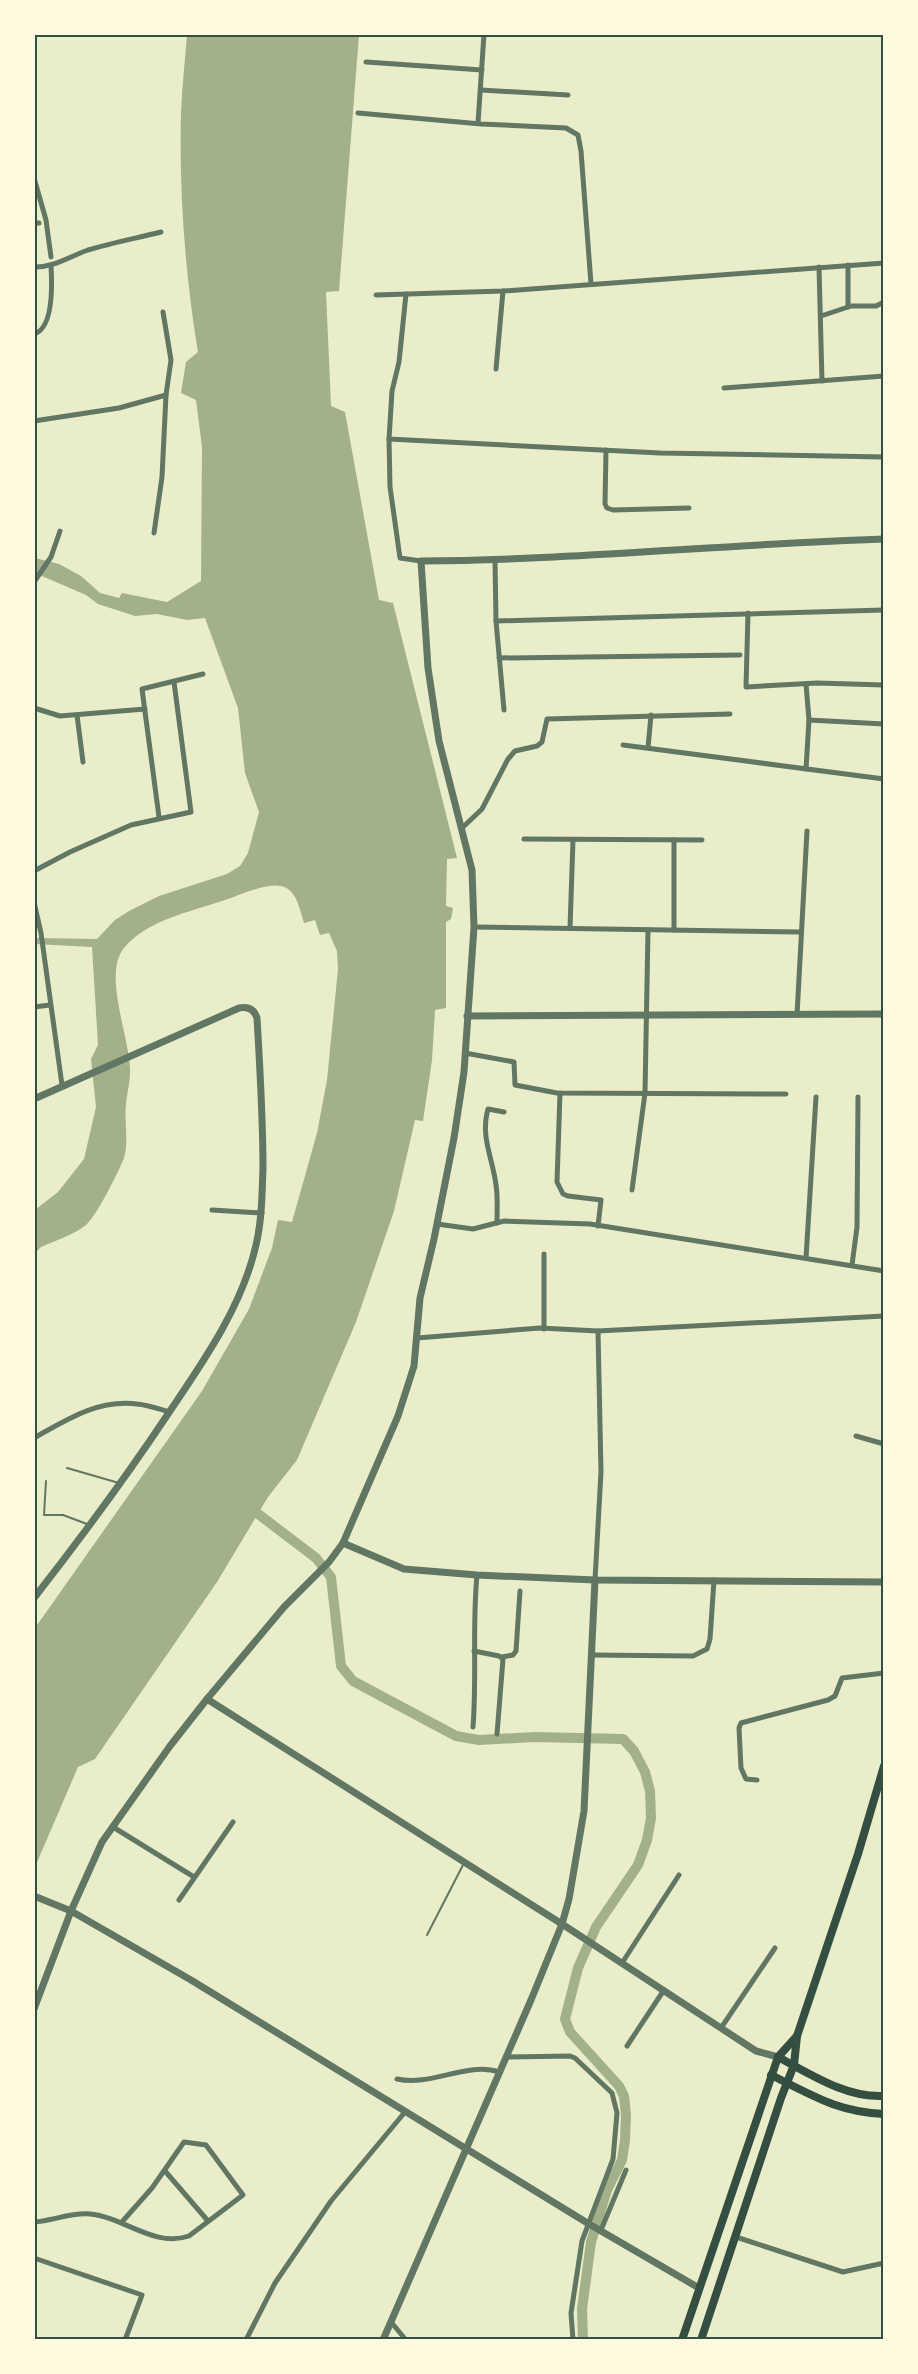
<svg xmlns="http://www.w3.org/2000/svg" width="918" height="2374" font-family="'Varela Round',sans-serif">
	<style>
		.water { fill: #a3b18a }
		.lines { fill: none; stroke-linecap: round; stroke-linejoin: round }
		.canal { stroke: #a3b18a; stroke-width: 10 }
		.service { stroke: #617663; stroke-width: 2 }
		.minor { stroke: #617663; stroke-width: 5 }
		.tertiary { stroke: #617663; stroke-width: 7 }
		.secondary { stroke: #344e41; stroke-width: 8 }
		.neatline { fill: none; stroke: #344e41; stroke-width: 2 }
	</style>
	<rect width="100%" height="100%" fill="#e9edc9"/>
	<path class="water" d="M187 35H359L339 291 326 292 331 406 345 412 379 600 393 603 457 858 447 859 446 906 453 908 451 919 446 922V1008L435 1010 432 1060 423 1121 415 1120 394 1211 356 1322 297 1460 268 1497 217 1582 95 1759 78 1767 35 1867V1628L202 1391 249 1309 272 1248 278 1220 292 1222 317 1133 327 1080 338 969 337 951 329 933 320 935 315 920 304 923C296 893 291 878 256 889 244 892 233 898 222 901 190 912 147 920 124 948 102 975 131 1040 130 1072 130 1083 127 1093 126 1104 124 1120 129 1142 124 1158 119 1171 96 1217 86 1225 74 1235 54 1241 41 1247L35 1253V1210L58 1192 84 1159 96 1107 91 1059 98 1045 92 947 35 944V938L97 939 115 920 129 911 159 896 227 874 240 866 248 853 259 812 245 773 238 708 205 618 187 620 157 614 135 616 98 604 86 595 35 573V558L59 564 81 576 100 593 119 598 122 593 167 602 201 581 202 447 196 400 181 393 186 362 198 352C185 275 179 190 181 113 182 87 185 60 187 35Z"/>
	<g class="lines">
		<path class="canal" d="M249 1507 316 1558 331 1577 341 1666 353 1681 456 1736 479 1740 535 1737 623 1739 634 1751 645 1772 650 1791 651 1818 647 1840 638 1865 596 1927 578 1968 565 2019 570 2032 619 2086 624 2096 626 2115 625 2140 622 2160 607 2190 591 2242 582 2309 583 2340"/>
		<g class="service">
			<path d="M67 1468 119 1483"/>
			<path d="M46 1481 44 1515H63L87 1524"/>
			<path d="M427 1935 463 1865"/>
		</g>
		<g class="minor">
			<path d="M366 62 482 70"/>
			<path d="M481 90 568 95"/>
			<path d="M358 113 481 124 566 128 578 135 581 151 591 284"/>
			<path d="M478 123 484 34"/>
			<path d="M34 178 46 220 51 257"/>
			<path d="M34 223H39"/>
			<path d="M848 265V307"/>
			<path d="M34 267C53 268 70 256 88 250 111 243 137 238 161 232"/>
			<path d="M819 267 822 381"/>
			<path d="M406 294 399 362 392 391 389 439 390 487 400 558 421 561"/>
			<path d="M376 295 503 291 884 263"/>
			<path d="M821 316 851 306H876L884 302"/>
			<path d="M34 334C54 328 52 283 51 266"/>
			<path d="M496 369 503 291"/>
			<path d="M724 388 884 376"/>
			<path d="M34 421 119 408 166 395 171 360 163 312"/>
			<path d="M389 439 660 453 884 457"/>
			<path d="M606 450 605 504 607 508 613 510 689 508"/>
			<path d="M154 533 162 477 166 395"/>
			<path d="M495 560 496 621 504 710"/>
			<path d="M34 582 51 557 60 531"/>
			<path d="M748 613 746 687 817 683 884 685"/>
			<path d="M496 621 884 610"/>
			<path d="M499 658 740 655"/>
			<path d="M34 708 60 716 145 709"/>
			<path d="M77 715 83 762"/>
			<path d="M809 720 884 724"/>
			<path d="M623 745 884 779"/>
			<path d="M648 748 651 715"/>
			<path d="M806 769 809 720 806 684"/>
			<path d="M159 817 142 689 203 674"/>
			<path d="M461 829 482 809 508 759 515 751 537 746 542 742 547 719 730 714"/>
			<path d="M524 839 702 840"/>
			<path d="M674 840V930"/>
			<path d="M34 871 70 852 131 825 191 812 174 682"/>
			<path d="M34 902 41 933 62 1085"/>
			<path d="M474 927 800 932"/>
			<path d="M570 928 573 840"/>
			<path d="M34 1007 50 1005"/>
			<path d="M797 1015 807 831"/>
			<path d="M465 1053 514 1062 515 1085 557 1093 786 1094"/>
			<path d="M560 1093 557 1182 563 1194 568 1196 601 1200 598 1226"/>
			<path d="M632 1190 645 1093 648 930"/>
			<path d="M212 1210 262 1213"/>
			<path d="M497 1223C497 1210 498 1197 496 1185 493 1159 480 1137 488 1109L504 1112"/>
			<path d="M437 1224 473 1229 504 1221 590 1224 884 1271"/>
			<path d="M544 1254V1329"/>
			<path d="M806 1258 816 1097"/>
			<path d="M852 1265 857 1227 858 1097"/>
			<path d="M417 1338 540 1328 598 1331 884 1316"/>
			<path d="M856 1436 884 1444"/>
			<path d="M34 1438C66 1420 98 1399 137 1404 148 1405 159 1409 170 1412"/>
			<path d="M595 1580 601 1472 598 1331"/>
			<path d="M474 1651 499 1656 503 1659 497 1734"/>
			<path d="M592 1655 693 1656 707 1649 710 1639 714 1580"/>
			<path d="M502 1657 513 1655 516 1651 520 1591"/>
			<path d="M473 1727C477 1676 472 1626 477 1575"/>
			<path d="M757 1780 746 1779 741 1768 739 1728 741 1723 828 1700 835 1696 842 1678 884 1673"/>
			<path d="M113 1827 194 1877"/>
			<path d="M179 1900 233 1822"/>
			<path d="M622 1963 679 1875"/>
			<path d="M721 2028 775 1948"/>
			<path d="M627 2046 664 1990"/>
			<path d="M506 2057 570 2056 575 2058 612 2093 617 2113 613 2159 582 2241 571 2313 573 2340"/>
			<path d="M397 2079C431 2087 467 2061 499 2072"/>
			<path d="M165 2171 208 2221"/>
			<path d="M34 2222C53 2221 71 2212 90 2214 124 2217 154 2248 189 2236L243 2195 206 2145 184 2142 152 2188 121 2223"/>
			<path d="M601 2230 626 2170"/>
			<path d="M736 2237 843 2272 884 2263"/>
			<path d="M34 2258 142 2295 125 2340"/>
			<path d="M391 2322 406 2340"/>
			<path d="M246 2340 275 2283 331 2201 405 2112"/>
		</g>
		<g class="tertiary">
			<path d="M467 1016 884 1014"/>
			<path d="M34 1099 239 1008C248 1006 254 1009 257 1018 260 1068 263 1118 263 1168 262 1194 262 1220 256 1245 242 1307 203 1362 168 1414 126 1477 81 1538 34 1598"/>
			<path d="M343 1543 404 1569 477 1575 595 1580 884 1582"/>
			<path d="M207 1699 562 1924 756 2051 778 2057"/>
			<path d="M34 1896 71 1911 191 1980 589 2224 699 2288"/>
			<path d="M34 2009 71 1911 102 1842 170 1746 207 1699 284 1607 329 1562 343 1543 398 1416 414 1366 420 1298 434 1239 454 1138 464 1072 474 927 472 870 439 741 428 668 421 561C575 560 729 544 884 539"/>
			<path d="M383 2340 531 2000 562 1924 569 1899 584 1811 595 1580"/>
		</g>
		<g class="secondary">
			<path d="M778 2057C810 2074 846 2098 884 2096"/>
			<path d="M771 2075C812 2095 837 2112 884 2114"/>
			<path d="M682 2340 778 2057 797 2036"/>
			<path d="M701 2340 781 2098 794 2065 797 2036 858 1854 884 1766"/>
		</g>
	</g>
	<rect width="918" height="2374" fill="none" stroke="#fefae0" stroke-width="72"/>
	<rect x="36" y="36" width="846" height="2302" class="neatline"/>
</svg>
